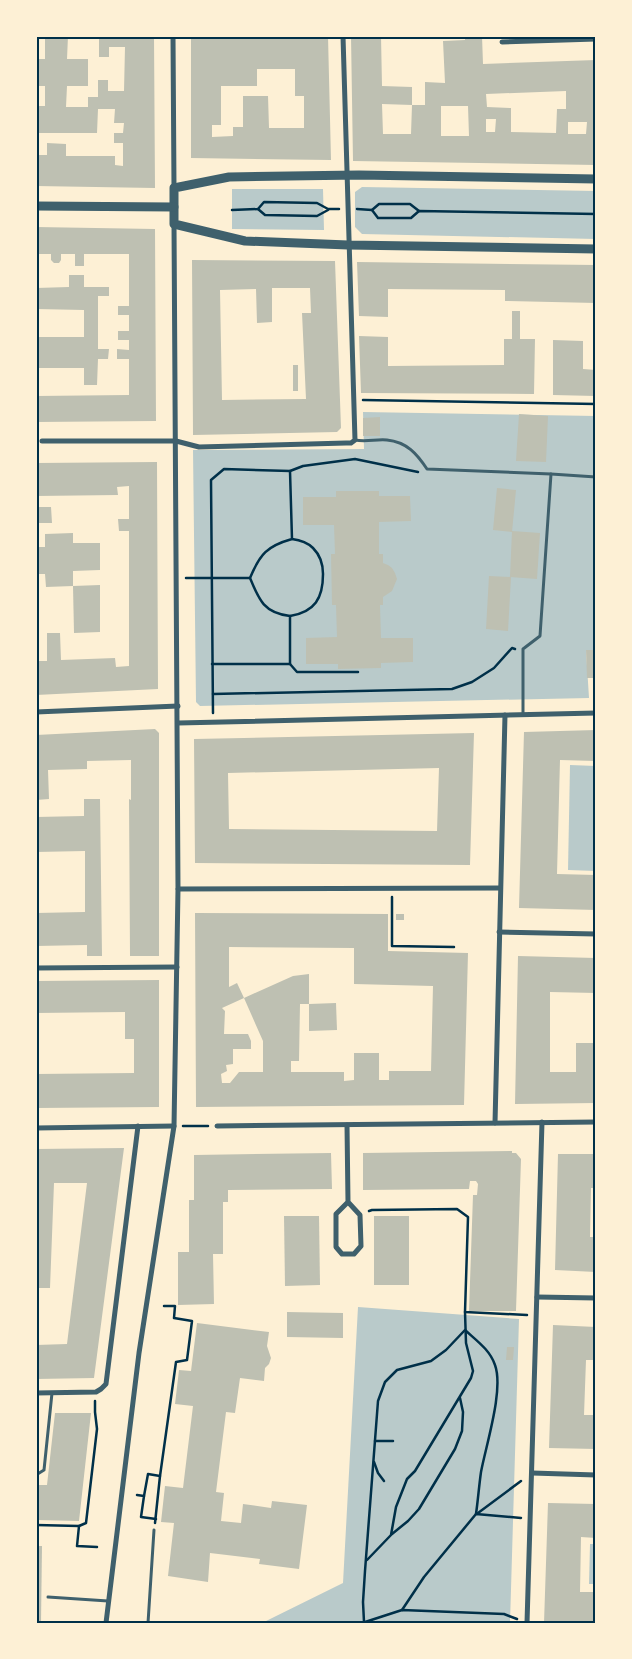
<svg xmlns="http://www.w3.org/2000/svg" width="632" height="1659" font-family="Montserrat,sans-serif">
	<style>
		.green { fill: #b9caca }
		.building { fill: #bec0b2; fill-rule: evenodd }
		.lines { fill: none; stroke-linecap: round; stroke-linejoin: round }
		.path { stroke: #003049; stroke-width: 2.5 }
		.service { stroke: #3f606c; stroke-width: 3 }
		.minor { stroke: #3f606c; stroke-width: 5 }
		.tertiary { stroke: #3f606c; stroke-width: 9 }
		.neatline { fill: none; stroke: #003049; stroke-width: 2 }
	</style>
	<rect width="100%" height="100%" fill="#fdf0d5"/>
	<g class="green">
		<path d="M362 187 596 191V239L362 234 355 227V192Z"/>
		<path d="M232 189H323L324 230 232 229Z"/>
		<path d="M363 412 596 416V650H586L589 698 200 706 196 702 193 450 364 449Z"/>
		<path d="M570 765 596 766V871L568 870Z"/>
		<path d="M358 1307 519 1319 510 1623H262L343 1583Z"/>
		<path d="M590 1544H596V1584H589Z"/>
	</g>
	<g class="building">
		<path d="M45 36H68L67 59H88V86H67L66 107H88V97H98V80H108V91H124L125 47H109V57H99V39H89V36H154L155 188 36 186V155H47V143L66 144V156H115V165L123 166V143H114V133H123L124 123H114L115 109H98L97 133H36V106H45V86H36V59H45Z"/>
		<path d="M191 36 295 38V36H328L331 160 191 158ZM257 69H295V96H304V128H269L268 96H243V127H233V136L212 137V125H221V86H257Z"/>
		<path d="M351 36H381L382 86 412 87V105L382 104 383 134H411L412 105H425V82L445 83 443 41 465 40V36H482L483 64 596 60V90H593V99H596V165L353 161ZM566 91V109H557L556 133 511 132V108L487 107 486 94ZM441 106H468L469 136H441ZM486 119H496L495 132H486ZM568 122H587L586 134H568Z"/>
		<path d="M36 227 155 229 156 421 36 422V396L129 395V359H117V349L129 350V340H118V331H129V315H118V306H129V254H84V266H75V254H61V260L59 263H54L51 260V254H36Z"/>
		<path d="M192 260 335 261 341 428 337 432 193 435ZM272 288H310L311 313H302L306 399 222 400 220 290 256 289 257 323 272 322Z"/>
		<path d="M357 262 596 265V303L505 301V290L388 289V317L359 316Z"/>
		<path d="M69 275H84V287H109V296H98V349H109L108 359H98L97 385H84V368H36V337H84V310L36 309V288L69 287Z"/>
		<path d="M512 311H520V339H535L534 394 361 393 359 336 388 337V366L504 365V339H512Z"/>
		<path d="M553 340 583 341V369L596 370V396L553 395Z"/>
		<rect x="293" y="365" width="5" height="26"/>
		<path d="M519 414 548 416 546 462 516 461Z"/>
		<path d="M380 417V436H363V418Z"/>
		<path d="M157 462 158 689 36 695V661H47V633H60L61 660 115 658 116 667 129 666V531H119L118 519H129V486L117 487 118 495 36 496V463Z"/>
		<path d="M497 488 516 490 512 532 493 530Z"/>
		<path d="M336 491H379V496H410L411 521 379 522V554H383V563L388 565 392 568 395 573 397 579 392 591 383 597V605H380L381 638H413V662L381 663V668L338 669V664H306V638L337 637 336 605H332L331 554H335L334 525H303V497H336Z"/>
		<path d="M36 507H51L52 523H36Z"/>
		<path d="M512 531 540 533 537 579 510 577Z"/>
		<path d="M73 533V543H100V570L73 571V586L46 587 45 574H36V547H45V534Z"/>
		<path d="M489 576 511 577 508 631 486 629Z"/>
		<path d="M100 585V632L74 633 73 586Z"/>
		<path d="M586 650H596V678H587Z"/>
		<path d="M155 729 159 733V956H130L129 799 131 800V760L87 761V769L48 770 49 799 36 800V735Z"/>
		<path d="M596 730V761L560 760 557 874 596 875V910L519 908 524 732Z"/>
		<path d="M474 733 470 865 195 863 194 739ZM439 768 437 831 229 829 228 773Z"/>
		<path d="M84 799H100L102 956H87V945L36 946V913L85 912V851L36 852V817L84 816Z"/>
		<path d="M195 913 388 914V951L468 953 464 1105 196 1107ZM229 947 354 948V984L433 986 431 1071H389V1080H379V1053H354V1080L344 1081V1072H291V1061H299L300 1004H309V974L293 976 244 998 263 1041V1072H239L230 1083H222L221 1074 227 1071 226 1065 233 1064V1049H251V1041L248 1034H224L225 1011 222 1008 244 998 237 983 229 987Z"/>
		<rect x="396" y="914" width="8" height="6"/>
		<path d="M518 956 596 958V993L550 992V1072H576V1043H596V1103L515 1104Z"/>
		<path d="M159 980V1107L36 1108V1074L134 1073V1039H125V1012L36 1013V981Z"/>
		<path d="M336 1003 337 1030 309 1031V1004Z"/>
		<path d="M124 1148 94 1378 36 1379V1345L67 1344 87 1183H54L50 1288H36V1258H38V1222H36V1209H38L36 1149Z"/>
		<path d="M512 1151V1153H516L521 1159 516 1311H469L473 1195H477L478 1184 476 1181H470L469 1189 363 1190V1153Z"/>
		<path d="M331 1153 332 1189 228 1190V1202H223V1254H213L214 1304 178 1305V1252H189V1200H194V1155Z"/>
		<path d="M558 1154H596V1188H591L590 1237H596V1272L555 1270Z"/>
		<path d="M284 1216H319L320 1285 285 1286Z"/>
		<rect x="374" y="1216" width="35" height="69"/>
		<path d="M287 1312 343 1313V1338L287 1337Z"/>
		<path d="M197 1323 269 1332 267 1346 271 1358 269 1364 265 1368 264 1381 240 1378 235 1413 226 1412 216 1492 224 1493 221 1521 241 1523 243 1504 271 1508 272 1501 307 1505 299 1569 259 1564 260 1559 210 1553 208 1582 168 1576 174 1523 161 1522 165 1486 183 1488 193 1406 175 1404 179 1370 191 1371Z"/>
		<path d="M553 1325 596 1327V1360H586L584 1415H596V1449L549 1448Z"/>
		<path d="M507 1347H514L513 1360H506Z"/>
		<path d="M55 1413H91L79 1521 36 1520V1485H47Z"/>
		<path d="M548 1503 596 1504V1538L581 1537 580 1592H596V1623H544Z"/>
		<path d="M36 1546H42L41 1623H36Z"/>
	</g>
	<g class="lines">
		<g class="path">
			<path d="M258 209 265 215 317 216 328 210"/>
			<path d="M357 209 372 210 378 218H411L419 211 596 214"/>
			<path d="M232 210 258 209 264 202 317 203 328 209H339"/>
			<path d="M372 210 379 204H410L419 211"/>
			<path d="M363 400 596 404"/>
			<path d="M186 578H250"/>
			<path d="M290 616C315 612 323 598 323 574 323 565 320 555 313 548 308 543 300 540 292 539"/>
			<path d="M212 664H290V616C264 613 259 600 250 578 260 554 267 546 292 539L290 471"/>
			<path d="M290 664 297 672H358"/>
			<path d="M213 694 452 689 472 682 494 668 512 648 515 649"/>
			<path d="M213 713 211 480 224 469 290 471 303 466 355 459 418 472"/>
			<path d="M392 897V946L454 947"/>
			<path d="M183 1126H208"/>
			<path d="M369 1211 372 1210 457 1209 468 1217 465 1312 527 1315"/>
			<path d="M375 1441H393"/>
			<path d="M374 1462 378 1473 384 1481"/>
			<path d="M137 1495 144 1496 141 1517 156 1519"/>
			<path d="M144 1496 148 1474 160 1476"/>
			<path d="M478 1513 521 1481"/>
			<path d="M155 1523 160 1476 176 1362 187 1360 192 1321 174 1318 175 1306H164"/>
			<path d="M36 1525 79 1526 86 1523 97 1429 95 1412V1401"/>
			<path d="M79 1526 77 1546 97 1547"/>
			<path d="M392 1534 408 1521 419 1509 455 1449 462 1431 463 1412 460 1398"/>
			<path d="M367 1560 391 1535 396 1507 407 1479 415 1471 471 1378 473 1371 466 1343 465 1312"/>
			<path d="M402 1610 424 1577 476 1514 521 1518"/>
			<path d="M364 1622 363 1602 365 1571 378 1401 385 1382 397 1370 431 1361 446 1350 465 1330C477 1341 490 1350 495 1365 504 1390 486 1445 481 1472 479 1486 478 1500 476 1514"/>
			<path d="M362 1623 402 1610 504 1614 517 1619"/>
		</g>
		<g class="service">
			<path d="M355 440C366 442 377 439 387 440 407 442 417 454 427 469L551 474 540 636 523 649V714"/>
			<path d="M551 474 596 477"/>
			<path d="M36 1475 44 1470 52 1393"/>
			<path d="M48 1597 108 1601"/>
			<path d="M148 1623 154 1530"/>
		</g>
		<g class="minor">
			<path d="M173 36 174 188"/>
			<path d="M502 42 596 39"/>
			<path d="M42 441H176L199 447 346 443H351L355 440 343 36"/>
			<path d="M36 712 178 706"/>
			<path d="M178 723 596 713"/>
			<path d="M178 889 500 888"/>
			<path d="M499 932 596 934"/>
			<path d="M36 968 177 967"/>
			<path d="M495 1123 505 715"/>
			<path d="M347 1125 348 1202 360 1215 361 1246 354 1254H342L336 1247V1214L348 1202"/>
			<path d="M217 1126 596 1122"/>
			<path d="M36 1128 174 1126"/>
			<path d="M537 1297 596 1298"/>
			<path d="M36 1393 96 1392 101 1389 106 1384 138 1126"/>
			<path d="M532 1473 596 1475"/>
			<path d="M106 1623 139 1353 174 1126 178 889 174 224"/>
			<path d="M527 1623 542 1122"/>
		</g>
		<g class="tertiary">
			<path d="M596 179 359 175 229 177 174 188V224L245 241 348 245 596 249"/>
			<path d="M36 206 174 207"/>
		</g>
	</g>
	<rect width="632" height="1659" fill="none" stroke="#fdf0d5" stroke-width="75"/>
	<rect x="38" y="38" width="556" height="1584" class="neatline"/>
</svg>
